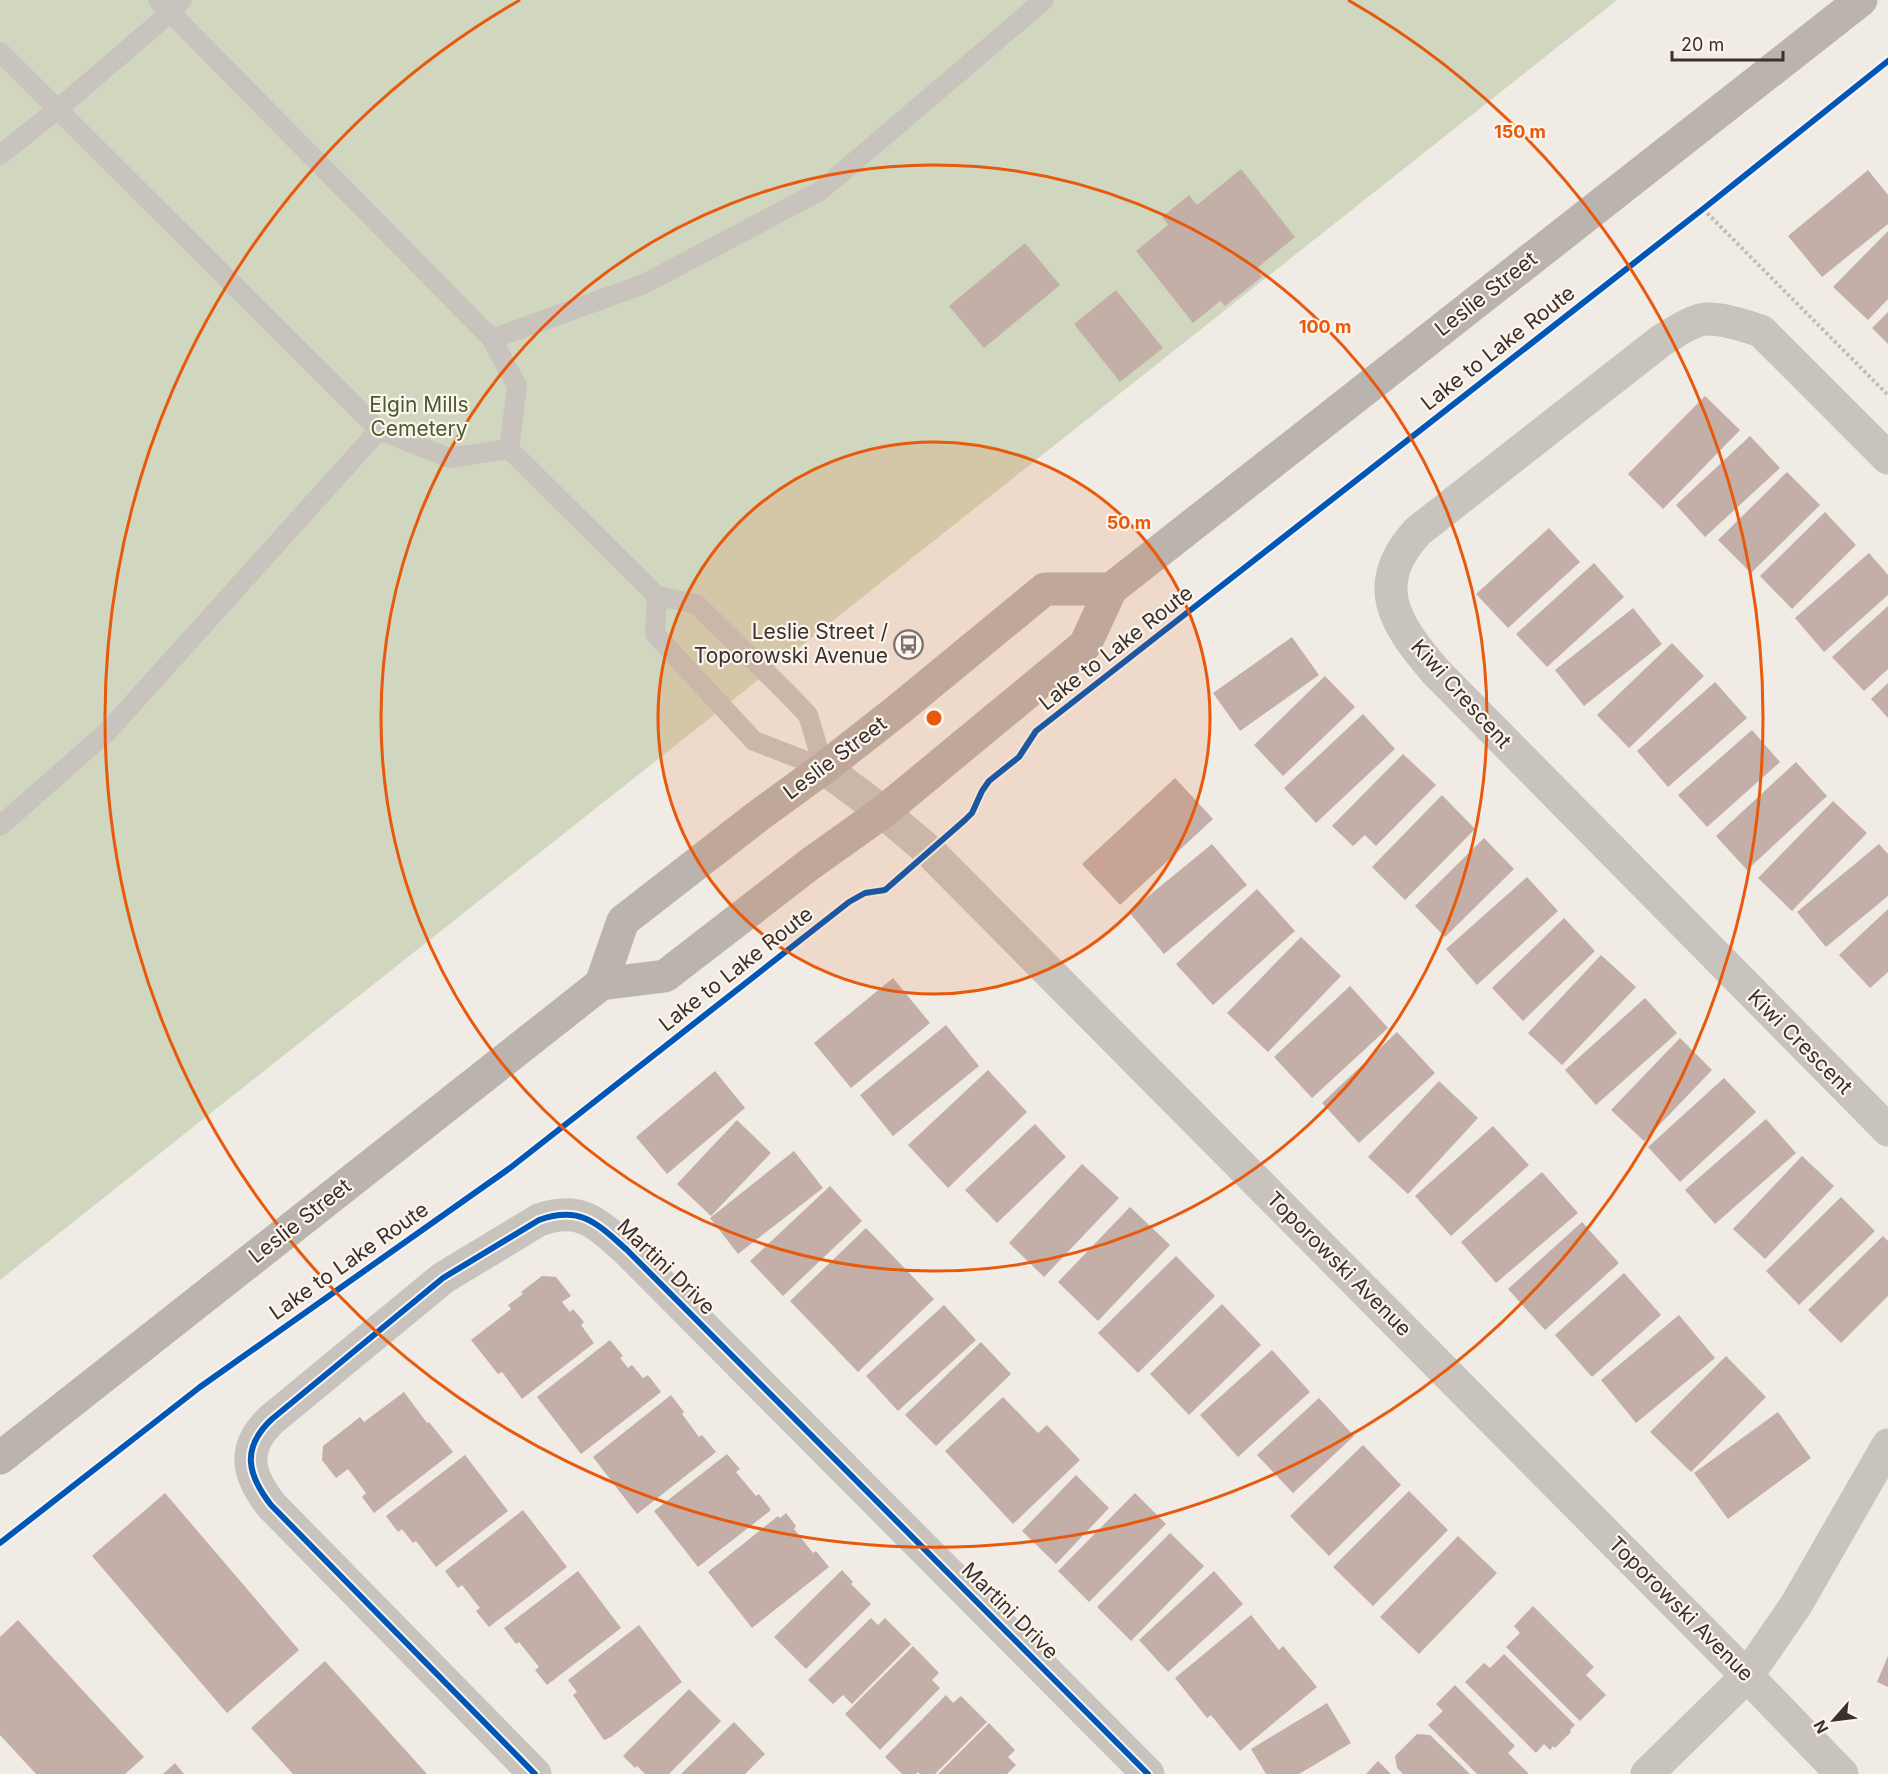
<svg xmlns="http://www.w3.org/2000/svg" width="1888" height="1774" font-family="Inter,sans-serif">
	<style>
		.green { fill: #d1d6bf }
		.building { fill: #c3afa7 }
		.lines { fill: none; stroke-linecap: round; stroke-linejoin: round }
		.path { stroke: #c2bbb6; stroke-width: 4; stroke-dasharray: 3 3; stroke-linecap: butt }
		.lane { stroke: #c9c3be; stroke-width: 20 }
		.street { stroke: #c9c3be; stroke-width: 33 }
		.secondary { stroke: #bab3ae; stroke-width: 33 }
		.cycleway-casing { stroke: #fbf5ee; stroke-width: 10 }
		.cycleway { stroke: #0057b8; stroke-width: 6 }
		.ring { fill: none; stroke: #e8590c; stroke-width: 3 }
		.labels { text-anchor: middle; stroke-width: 4.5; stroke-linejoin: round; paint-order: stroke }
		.street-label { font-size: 21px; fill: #3b302b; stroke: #fbf5ee }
		.park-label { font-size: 21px; fill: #4a5a2e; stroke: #fbf5ee }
		.poi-label { font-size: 21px; fill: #3b302b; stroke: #fbf5ee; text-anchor: end }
		.centre { fill: #e8590c; stroke: #fbf5ee; stroke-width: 3 }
		.ring-label { font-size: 18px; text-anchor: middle; font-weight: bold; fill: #e8590c; stroke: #fbf5ee; stroke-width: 4.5; stroke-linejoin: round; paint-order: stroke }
	</style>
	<rect width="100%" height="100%" fill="#f0ebe5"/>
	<path class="green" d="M0 0H1617L0 1280Z"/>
	<g class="building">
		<path d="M1241 169 1295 237 1256 269 1262 277 1225 306 1220 301 1193 323 1136 251 1168 225 1162 217 1189 195 1197 205Z"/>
		<path d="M1868 170 1888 195V224L1822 277 1788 236Z"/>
		<path d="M1888 231V299L1868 320 1833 287Z"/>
		<path d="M1025 243 1060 285 984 348 949 306Z"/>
		<path d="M1116 290 1163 348 1120 382 1074 324Z"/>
		<path d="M1888 312V344L1872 328Z"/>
		<path d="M1705 396 1740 430 1663 509 1628 474Z"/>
		<path d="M1750 436 1780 468 1705 537 1676 505Z"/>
		<path d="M1787 472 1820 505 1751 573 1718 540Z"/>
		<path d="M1825 512 1856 545 1792 609 1760 576Z"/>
		<path d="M1549 528 1580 562 1508 628 1476 594Z"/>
		<path d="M1869 553 1888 575V595L1824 652 1795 618Z"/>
		<path d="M1594 563 1624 597 1547 667 1516 634Z"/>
		<path d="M1888 606V669L1864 691 1832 657Z"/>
		<path d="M1633 608 1662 644 1584 706 1555 670Z"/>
		<path d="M1292 637 1319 675 1240 731 1213 693Z"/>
		<path d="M1672 643 1704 676 1629 748 1597 715Z"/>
		<path d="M1325 676 1355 707 1283 776 1254 745Z"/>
		<path d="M1715 682 1747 718 1668 787 1637 751Z"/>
		<path d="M1888 683V718L1871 699Z"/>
		<path d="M1363 714 1395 749 1316 823 1284 788Z"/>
		<path d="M1752 730 1780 762 1707 827 1678 795Z"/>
		<path d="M1403 754 1436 785 1376 846 1365 835 1353 846 1332 826Z"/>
		<path d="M1796 762 1827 796 1747 870 1716 836Z"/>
		<path d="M1175 778 1213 819 1120 905 1082 864Z"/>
		<path d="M1442 795 1475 829 1405 900 1372 867Z"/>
		<path d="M1833 801 1867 833 1792 911 1758 878Z"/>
		<path d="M1484 838 1514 869 1445 937 1415 906Z"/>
		<path d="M1212 844 1247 885 1164 954 1129 912Z"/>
		<path d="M1879 844 1888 854V896L1826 947 1797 912Z"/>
		<path d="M1527 877 1558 911 1477 985 1446 949Z"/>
		<path d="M1257 889 1295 931 1213 1005 1176 964Z"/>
		<path d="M1888 909V972L1870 988 1839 955Z"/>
		<path d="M1564 918 1595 951 1523 1021 1492 988Z"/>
		<path d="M1301 937 1341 976 1268 1052 1227 1013Z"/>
		<path d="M1601 955 1636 987 1562 1065 1528 1033Z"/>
		<path d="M893 978 930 1023 851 1088 814 1043Z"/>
		<path d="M1350 986 1388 1028 1312 1098 1274 1057Z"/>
		<path d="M1645 998 1677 1033 1596 1105 1565 1070Z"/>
		<path d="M946 1025 979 1066 893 1136 860 1095Z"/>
		<path d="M1397 1032 1435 1073 1359 1143 1322 1103Z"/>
		<path d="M1680 1038 1712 1070 1644 1141 1611 1110Z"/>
		<path d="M988 1070 1027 1112 948 1188 908 1145Z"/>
		<path d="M715 1071 745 1108 667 1174 636 1137Z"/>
		<path d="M1724 1078 1756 1112 1680 1182 1648 1147Z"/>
		<path d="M1439 1081 1478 1118 1408 1194 1368 1157Z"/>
		<path d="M1766 1119 1796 1153 1715 1224 1685 1190Z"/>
		<path d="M737 1120 771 1153 711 1216 677 1184Z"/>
		<path d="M1035 1124 1066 1157 997 1223 965 1190Z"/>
		<path d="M1493 1126 1529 1165 1451 1236 1415 1196Z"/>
		<path d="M794 1151 823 1188 738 1254 710 1218Z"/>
		<path d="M1802 1156 1834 1186 1765 1259 1733 1229Z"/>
		<path d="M1082 1164 1119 1198 1044 1277 1009 1243Z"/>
		<path d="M1542 1172 1578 1213 1496 1283 1461 1242Z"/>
		<path d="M830 1186 862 1221 783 1296 750 1261Z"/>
		<path d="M1841 1197 1875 1231 1799 1305 1766 1271Z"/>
		<path d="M1130 1207 1170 1245 1098 1321 1058 1282Z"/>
		<path d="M1582 1222 1619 1263 1545 1330 1508 1289Z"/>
		<path d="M866 1228 934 1299 858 1372 790 1301Z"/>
		<path d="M1883 1236 1888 1241V1296L1841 1343 1808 1310Z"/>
		<path d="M1176 1256 1215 1296 1138 1373 1098 1333Z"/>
		<path d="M1624 1273 1661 1315 1592 1377 1555 1335Z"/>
		<path d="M542 1276 556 1277 571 1296 562 1302 570 1312 573 1309 584 1322 581 1325 594 1343 522 1399 502 1372 498 1374 471 1340 511 1309 508 1305 523 1294 521 1292Z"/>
		<path d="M1222 1304 1261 1345 1189 1415 1150 1374Z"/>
		<path d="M944 1305 976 1340 898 1411 866 1376Z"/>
		<path d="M1679 1315 1715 1358 1636 1423 1601 1380Z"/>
		<path d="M610 1340 623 1356 620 1358 628 1368 632 1365 643 1378 648 1375 661 1392 581 1454 537 1397Z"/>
		<path d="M981 1342 1011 1374 936 1446 905 1415Z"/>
		<path d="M1272 1350 1310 1392 1238 1457 1200 1415Z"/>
		<path d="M1726 1356 1766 1397 1691 1472 1650 1432Z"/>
		<path d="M404 1392 427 1423 429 1422 453 1452 374 1513 362 1497 366 1493 348 1469 336 1478 322 1460 323 1446 360 1417 364 1422Z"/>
		<path d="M671 1395 684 1412 682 1414 699 1437 702 1435 716 1452 637 1514 593 1457Z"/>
		<path d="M1003 1397 1038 1433 1047 1425 1080 1460 1013 1524 945 1451Z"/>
		<path d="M1319 1398 1354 1436 1293 1493 1257 1455Z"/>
		<path d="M1778 1412 1811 1458 1728 1519 1694 1473Z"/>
		<path d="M1363 1445 1401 1485 1329 1556 1290 1516Z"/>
		<path d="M727 1454 740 1469 736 1472 756 1496 759 1494 771 1510 698 1567 654 1511Z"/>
		<path d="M465 1455 508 1511 436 1567 416 1541 413 1543 402 1529 398 1532 386 1516Z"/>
		<path d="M1076 1475 1109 1508 1056 1564 1022 1531Z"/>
		<path d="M1409 1491 1448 1530 1373 1606 1333 1567Z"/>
		<path d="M165 1493 299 1650 227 1713 92 1556Z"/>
		<path d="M1135 1493 1166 1524 1089 1602 1058 1571Z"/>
		<path d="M523 1510 567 1567 489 1627 476 1611 480 1608 462 1585 458 1588 445 1571Z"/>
		<path d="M786 1513 796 1526 794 1529 813 1553 816 1551 829 1567 752 1628 708 1572 778 1516 780 1518Z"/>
		<path d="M1170 1533 1204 1566 1131 1641 1097 1607Z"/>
		<path d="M1458 1536 1497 1573 1419 1654 1380 1617Z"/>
		<path d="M842 1570 853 1582 851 1584 871 1604 806 1669 774 1637Z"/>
		<path d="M578 1571 621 1628 547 1685 535 1670 539 1667 519 1642 516 1644 504 1628Z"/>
		<path d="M1214 1571 1243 1604 1168 1672 1139 1640Z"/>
		<path d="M1533 1606 1594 1667 1586 1675 1606 1695 1580 1721 1506 1647 1520 1633 1514 1626Z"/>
		<path d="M1251 1615 1279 1650 1283 1646 1317 1687 1240 1751 1211 1715 1207 1718 1175 1678Z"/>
		<path d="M871 1618 878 1625 885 1618 911 1644 852 1704 843 1695 833 1704 808 1680Z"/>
		<path d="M18 1620 144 1757 125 1774H36L0 1735V1637Z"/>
		<path d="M639 1625 682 1682 611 1737 604 1740 573 1695 577 1692 568 1680Z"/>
		<path d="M913 1646 939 1673 932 1680 940 1688 880 1750 845 1714Z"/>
		<path d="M1504 1654 1575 1725 1570 1730 1571 1732 1555 1748 1553 1746 1550 1750 1544 1744 1536 1753 1465 1682 1484 1663 1490 1668Z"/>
		<path d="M1888 1656V1687L1877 1682Z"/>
		<path d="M325 1661 427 1774H293L251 1728Z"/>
		<path d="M1455 1685 1515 1746 1508 1753 1529 1774H1477L1428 1725 1443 1711 1436 1704Z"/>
		<path d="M689 1689 721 1721 669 1774H645L637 1766 635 1768 623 1756Z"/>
		<path d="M946 1695 953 1703 961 1696 987 1722 935 1774H920L918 1772 916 1774H902L885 1757Z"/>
		<path d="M1327 1703 1351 1743 1299 1774H1266L1251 1749Z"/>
		<path d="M734 1722 765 1754 745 1774H681Z"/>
		<path d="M989 1723 1015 1750 1008 1757 1016 1765 1007 1774H938Z"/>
		<path d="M1417 1734 1430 1735 1470 1774H1403L1397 1768 1395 1756Z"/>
		<path d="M1378 1761 1391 1774H1366Z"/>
		<path d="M175 1763 184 1774H163Z"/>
	</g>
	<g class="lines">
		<path class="path" d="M1703 209 1888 395"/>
		<g class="lane">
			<path d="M0 52 379 430 449 458 509 449 517 386 492 339 158 0"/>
			<path d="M0 155 58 109 171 12 182 0"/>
			<path d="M492 339 644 284 820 191 1044 0"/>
			<path d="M509 449 657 596 696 604 785 691 808 715 824 768"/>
			<path d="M657 596 655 634 754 741 824 768"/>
			<path d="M0 826 108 731 379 430"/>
		</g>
		<g class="street">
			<path d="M1888 458 1761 331C1745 326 1717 316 1700 320 1686 324 1674 333 1662 340L1418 531C1368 585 1395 624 1436 672L1888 1130"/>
			<path d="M824 768 883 812 929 851 1747 1676 1842 1774"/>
			<path d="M535 1774 271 1505C247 1474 241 1448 272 1419L443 1278 539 1220C580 1205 597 1223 627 1250L1148 1774"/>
			<path d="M1647 1774 1747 1676 1796 1605 1888 1445"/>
		</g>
		<g class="secondary">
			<path d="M601 984 623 921 758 816 824 768 898 710 1045 589H1111"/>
			<path d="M0 1458 601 984 665 976 810 864 883 812 1085 645 1111 589 1861 0"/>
		</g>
		<defs>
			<g id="cycleway">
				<path d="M0 1543 200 1387 510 1168 849 902 865 893 885 890 965 820 972 813 982 791 989 781 1019 757 1036 731 1703 209 1888 61"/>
				<path d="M535 1774 271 1505C247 1474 241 1448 272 1419L443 1278 539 1220C580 1205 597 1223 627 1250L1148 1774"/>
			</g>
		</defs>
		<use href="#cycleway" class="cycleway-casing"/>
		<use href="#cycleway" class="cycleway"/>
	</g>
	<circle cx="934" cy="718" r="276" fill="#e8590c" fill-opacity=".12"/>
	<g class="ring">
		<circle cx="934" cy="718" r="276"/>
		<circle cx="934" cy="718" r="553"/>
		<path d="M1348 0A829 829 0 1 1 520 0"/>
	</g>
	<defs>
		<symbol id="bus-ring" viewBox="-11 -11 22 22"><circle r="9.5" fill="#fbf5ee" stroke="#7a716c" stroke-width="1.5"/><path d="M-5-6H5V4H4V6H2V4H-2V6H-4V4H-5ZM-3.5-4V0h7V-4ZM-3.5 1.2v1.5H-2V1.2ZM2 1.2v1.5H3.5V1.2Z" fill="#7a716c"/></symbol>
	</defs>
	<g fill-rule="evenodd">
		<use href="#bus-ring" x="892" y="628" width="33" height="33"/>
	</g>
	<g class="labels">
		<g class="street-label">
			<text transform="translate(1486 294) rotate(-38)" y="7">Leslie Street</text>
			<text transform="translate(1498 348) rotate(-38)" y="7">Lake to Lake Route</text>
			<text transform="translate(1116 648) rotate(-38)" y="7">Lake to Lake Route</text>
			<text transform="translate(1461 694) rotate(48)" y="7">Kiwi Crescent</text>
			<text transform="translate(835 758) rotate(-37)" y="7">Leslie Street</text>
			<text transform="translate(736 969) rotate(-38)" y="7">Lake to Lake Route</text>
			<text transform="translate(1800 1042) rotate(45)" y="7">Kiwi Crescent</text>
			<text transform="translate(300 1221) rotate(-38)" y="7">Leslie Street</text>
			<text transform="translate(349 1261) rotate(-35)" y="7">Lake to Lake Route</text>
			<text transform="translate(1339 1264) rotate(45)" y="7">Toporowski Avenue</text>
			<text transform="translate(666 1267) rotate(44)" y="7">Martini Drive</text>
			<text transform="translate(1681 1609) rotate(45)" y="7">Toporowski Avenue</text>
			<text transform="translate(1010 1611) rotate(45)" y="7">Martini Drive</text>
		</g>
		<g class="park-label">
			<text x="419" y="412">Elgin Mills<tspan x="419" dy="24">Cemetery</tspan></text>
		</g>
		<g class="poi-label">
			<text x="888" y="639">Leslie Street /<tspan x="888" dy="24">Toporowski Avenue</tspan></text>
		</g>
	</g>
	<circle cx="934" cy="718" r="9" class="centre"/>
	<g class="ring-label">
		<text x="1520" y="138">150 m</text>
		<text x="1325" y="333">100 m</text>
		<text x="1129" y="529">50 m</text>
	</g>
	<g transform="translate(1834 1720) rotate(242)" stroke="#fbf5ee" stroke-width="4.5" paint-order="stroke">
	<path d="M0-4.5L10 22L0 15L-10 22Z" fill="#3b302b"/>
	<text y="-9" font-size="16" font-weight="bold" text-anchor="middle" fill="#3b302b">N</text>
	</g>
	<path d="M1672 51v9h111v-9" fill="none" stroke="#3b302b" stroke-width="3"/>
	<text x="1681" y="51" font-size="18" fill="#3b302b" stroke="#fbf5ee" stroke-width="4.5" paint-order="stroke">20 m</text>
</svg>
